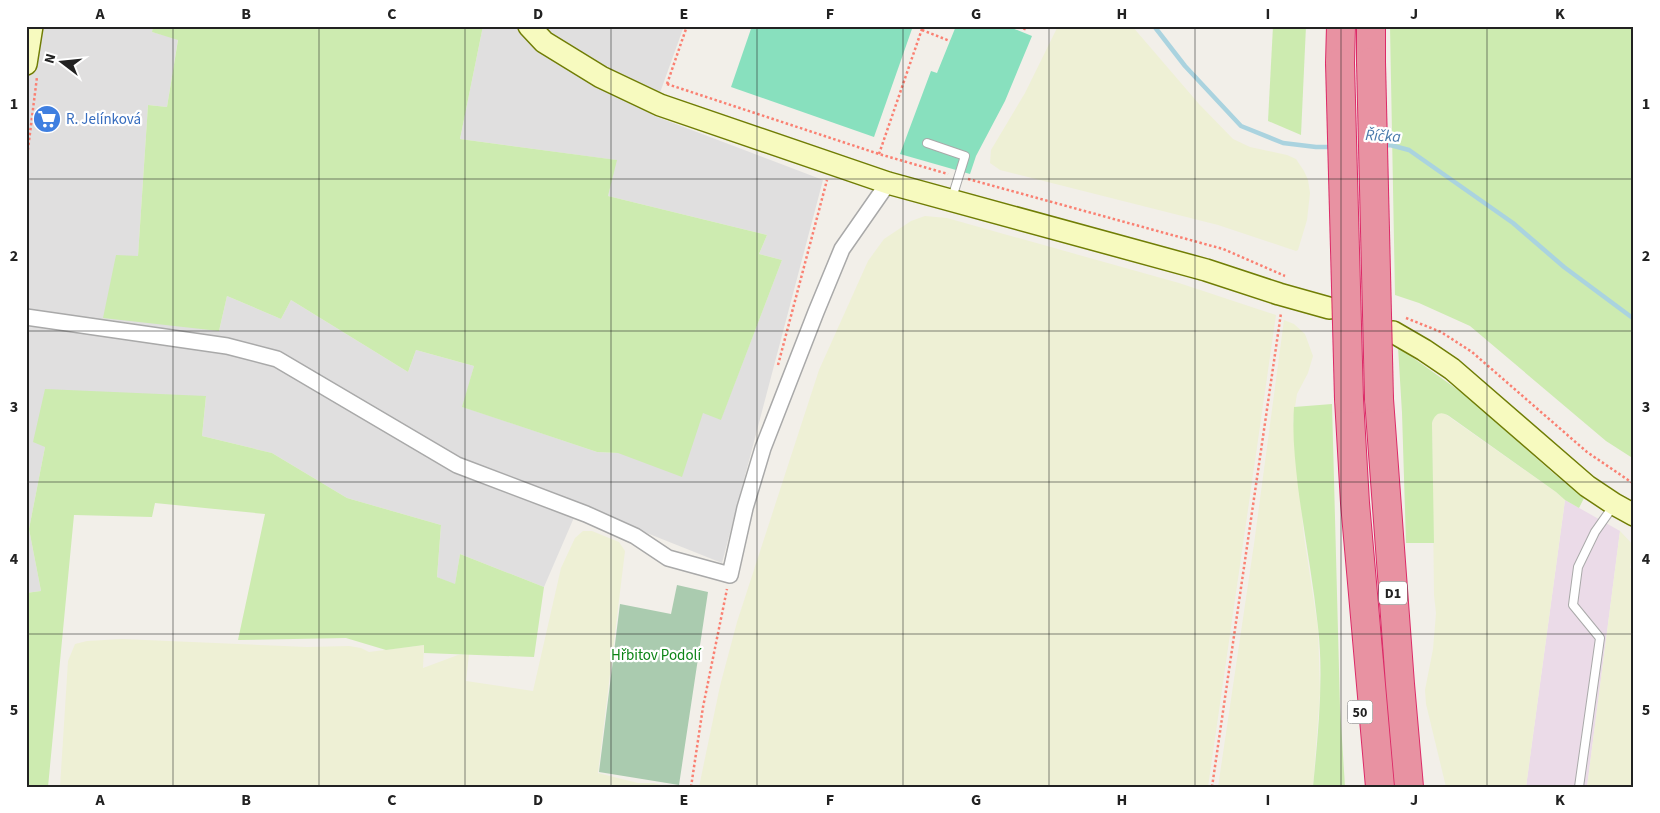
<svg xmlns="http://www.w3.org/2000/svg" width="1660" height="813" font-family="'Source Sans 3',sans-serif">
	<style>
		.residential { fill: #e0dfdf }
		.industrial { fill: #ebdbe8 }
		.farmland { fill: #eef0d5 }
		.grass { fill: #cdebb0 }
		.cemetery { fill: #aacbaf }
		.pitch { fill: #88e0be }
		.lines { fill: none; stroke-linecap: round; stroke-linejoin: round }
		.stream { stroke: #aad3df; stroke-width: 4.5 }
		.lane-casing { stroke: #a9a9a9; stroke-width: 10 }
		.street-casing { stroke: #a9a9a9; stroke-width: 18 }
		.secondary-casing { stroke: #707d05; stroke-width: 24 }
		.highway-casing { stroke: #dc2a67; stroke-width: 30 }
		.path { stroke: #fa8072; stroke-width: 2.5; stroke-dasharray: 2.5 2.5; stroke-linecap: butt }
		.lane { stroke: #fff; stroke-width: 8 }
		.street { stroke: #fff; stroke-width: 15 }
		.secondary { stroke: #f7fabf; stroke-width: 21 }
		.highway { stroke: #e892a2; stroke-width: 28 }
		.highway-bridge-casing { stroke: #dc2a67; stroke-width: 30; stroke-linecap: butt }
		.highway-bridge { stroke: #e892a2; stroke-width: 28 }
		.grid { fill: none; stroke: #222; stroke-width: 1; stroke-opacity: 0.55 }
		.labels { text-anchor: middle; stroke-width: 4.5; stroke-linejoin: round; paint-order: stroke }
		.shield { fill: #fff; stroke: #646464; stroke-width: 1 }
		.shield-label { font-size: 14px; font-weight: bold; fill: #222 }
		.shop-label { font-size: 15px; fill: #366cbe; stroke: #fff; text-anchor: start }
		.park-label { font-size: 15px; fill: #0c8416; stroke: #fff }
		.water-label { font-size: 16px; font-style: italic; fill: #4a7aab; stroke: #fff }
		.neatline { fill: none; stroke: #222; stroke-width: 2 }
		.grid-label { font-size: 16px; text-anchor: middle; font-weight: bold; fill: #222 }
	</style>
	<rect width="100%" height="100%" fill="#f2efe9"/>
	<path class="residential" d="M26 26H153L152 32 178 39 167 107 148 105 138 256 219 331 227 296 281 319 291 300 408 372 416 350 474 366 463 407 597 452 618 453 704 412 721 419 782 260 759 254 767 235 608 196 616 160 460 139 483 26H684L652 115 823 180 722 563 579 506 544 587 460 554 455 585 437 577 441 525 347 498 272 453 202 436 206 397 45 447 29 529 41 591 26 593Z"/>
	<path class="industrial" d="M1565 500 1620 531 1587 787H1526Z"/>
	<g class="farmland">
		<path d="M1058 26H1132L1199 104 1233 139 1250 147 1287 155 1296 159 1304 171 1308 180 1310 193 1307 220 1298 250 1296 251 1218 225 1000 170 990 163 991 150 1025 93Z"/>
		<path d="M925 216 947 218 1179 283 1276 315 1208 787H699L720 686 737 622 819 370 868 261 884 239 911 221Z"/>
		<path d="M1284 320 1294 324 1305 334 1313 356 1308 373 1297 394 1293 420 1304 537 1318 628 1320 693 1313 787H1218L1254 544Z"/>
		<path d="M1438 413H1444L1455 421 1556 492 1565 500 1526 787H1446L1426 704 1425 690 1433 649 1436 613 1434 595 1432 423 1434 416Z"/>
		<path d="M583 531H592L619 542 625 551 598 773 638 783H654L669 787H60L68 661 75 644 87 641 122 639 307 647 349 646 361 648 369 652 424 645 423 668 458 655 469 654 466 681 533 691 561 568 575 538Z"/>
		<path d="M1620 531 1634 546 1630 568 1634 570V787H1587Z"/>
	</g>
	<g class="grass">
		<path d="M153 26H483L460 139 617 160 608 196 767 235 759 254 782 260 721 420 703 413 682 477 618 453 597 452 462 407 474 366 416 350 408 372 291 300 281 319 227 296 219 331 103 318 116 255 138 256 148 105 167 107 178 40 152 32Z"/>
		<path d="M1273 26H1306L1301 135 1268 121Z"/>
		<path d="M1390 26H1634V459L1606 441 1470 326 1419 303 1395 295Z"/>
		<path d="M1398 347 1465 395 1552 472 1584 498 1579 508 1565 500 1556 492 1449 416C1441 411 1435 413 1432 423L1434 543H1406L1402 413Z"/>
		<path d="M45 389 206 396 202 436 272 453 347 498 441 525 437 577 455 584 460 554 544 587 534 657 424 653V645L386 650 346 638 238 640 265 514 155 503 152 517 74 515 48 787H26V593L41 591 29 529 45 447 33 442Z"/>
		<path d="M1332 404 1340 707 1345 787H1313C1318 734 1324 679 1318 627 1313 580 1304 533 1298 487 1295 460 1292 434 1294 407Z"/>
	</g>
	<path class="cemetery" d="M677 585 708 592 679 785 599 772 620 604 671 614Z"/>
	<g class="pitch">
		<path d="M752 26H913L874 137 731 87Z"/>
		<path d="M956 26H1007L1032 36 1005 101 976 156 970 174 900 154 931 71 937 73Z"/>
	</g>
	<g class="lines">
		<g class="stream">
			<path d="M1154 26 1185 66 1241 126 1283 143 1316 147H1333"/>
			<path d="M1381 146 1390 145 1409 150 1513 223 1564 267 1634 319"/>
		</g>
		<defs>
			<g id="lane">
				<path d="M927 143 965 156 952 198"/>
				<path d="M1579 787 1600 638 1573 605 1578 567 1595 532 1614 505"/>
			</g>
			<path id="street" d="M26 317 227 346 277 359 457 465 586 514 635 536 668 558 730 575 745 508 763 448 816 312 842 249 888 183"/>
			<g id="secondary">
				<path d="M529 26 544 42 601 77 660 105 888 183 1206 270 1279 294 1329 308"/>
				<path d="M26 64 32 26"/>
				<path d="M1393 332 1424 350 1452 369 1587 486 1614 504 1634 515"/>
			</g>
			<g id="highway">
				<path d="M1371 62V26"/>
				<path d="M1340 63 1341 26"/>
				<path d="M1349 399 1355 503 1380 787"/>
				<path d="M1379 399 1400 684 1409 787"/>
			</g>
		</defs>
		<use href="#lane" class="lane-casing"/>
		<use href="#street" class="street-casing"/>
		<use href="#secondary" class="secondary-casing"/>
		<use href="#highway" class="highway-casing"/>
		<g class="path">
			<path d="M922 30 950 41"/>
			<path d="M1024 30 1026 26"/>
			<path d="M667 84 879 154 948 174"/>
			<path d="M667 84 687 26"/>
			<path d="M879 154 923 26"/>
			<path d="M26 165 37 77"/>
			<path d="M968 179 1223 249 1285 276"/>
			<path d="M1406 318 1441 332 1472 352 1587 452 1634 484"/>
			<path d="M778 365 827 180"/>
			<path d="M691 787 703 707 727 589"/>
			<path d="M1212 787 1281 313"/>
		</g>
		<use href="#lane" class="lane"/>
		<use href="#street" class="street"/>
		<use href="#secondary" class="secondary"/>
		<use href="#highway" class="highway"/>
		<defs>
			<g id="highway-bridge">
				<path d="M1371 62 1379 399"/>
				<path d="M1340 63 1349 399"/>
			</g>
		</defs>
		<use href="#highway-bridge" class="highway-bridge-casing"/>
		<use href="#highway-bridge" class="highway-bridge"/>
	</g>
	<path class="grid" d="M173 26V787M319 26V787M465 26V787M611 26V787M757 26V787M903 26V787M1049 26V787M1195 26V787M1341 26V787M1487 26V787M26 179H1634M26 331H1634M26 482H1634M26 634H1634"/>
	<defs>
		<symbol id="supermarket-disc" viewBox="-11 -11 22 22"><circle r="9.5" fill="#3f7fe0" stroke="#fff"/><path d="M-6-5.5h2.5l.6 2H6L4.5 2H-2.5L-4.4-4H-6ZM-1.5 3.2a1.3 1.3 0 1 0 .1 0ZM3 3.2a1.3 1.3 0 1 0 .1 0Z" fill="#fff"/></symbol>
	</defs>
	<g fill-rule="evenodd">
		<use href="#supermarket-disc" x="31" y="103" width="32" height="32"/>
	</g>
	<g class="labels">
		<g class="shield">
			<rect x="1379" y="581.5" width="28" height="23" rx="4"/>
			<rect x="1347.5" y="700.5" width="25" height="23" rx="4"/>
		</g>
		<g class="shield-label">
			<text x="1393" y="598">D1</text>
			<text x="1360" y="717">50</text>
		</g>
		<g class="shop-label">
			<text x="66" y="124">R. Jelínková</text>
		</g>
		<g class="park-label">
			<text x="656" y="660">Hřbitov Podolí</text>
		</g>
		<g class="water-label">
			<text transform="translate(1383 135) rotate(3)" y="6">Říčka</text>
		</g>
	</g>
	<rect width="1660" height="813" fill="none" stroke="#ffffff" stroke-width="55"/>
	<g transform="translate(62 62) rotate(286)" stroke="#ffffff" stroke-width="4" paint-order="stroke">
	<path d="M0-4L9 19L0 12L-9 19Z" fill="#222222"/>
	<text y="-8" font-size="14" font-weight="bold" text-anchor="middle" fill="#222222">N</text>
	</g>
	<rect x="28" y="28" width="1604" height="758" class="neatline"/>
	<g class="grid-label">
		<text x="100" y="19">A</text>
		<text x="246" y="19">B</text>
		<text x="392" y="19">C</text>
		<text x="538" y="19">D</text>
		<text x="684" y="19">E</text>
		<text x="830" y="19">F</text>
		<text x="976" y="19">G</text>
		<text x="1122" y="19">H</text>
		<text x="1268" y="19">I</text>
		<text x="1414" y="19">J</text>
		<text x="1560" y="19">K</text>
		<text x="14" y="109">1</text>
		<text x="1646" y="109">1</text>
		<text x="14" y="261">2</text>
		<text x="1646" y="261">2</text>
		<text x="14" y="412">3</text>
		<text x="1646" y="412">3</text>
		<text x="14" y="564">4</text>
		<text x="1646" y="564">4</text>
		<text x="14" y="715">5</text>
		<text x="1646" y="715">5</text>
		<text x="100" y="805">A</text>
		<text x="246" y="805">B</text>
		<text x="392" y="805">C</text>
		<text x="538" y="805">D</text>
		<text x="684" y="805">E</text>
		<text x="830" y="805">F</text>
		<text x="976" y="805">G</text>
		<text x="1122" y="805">H</text>
		<text x="1268" y="805">I</text>
		<text x="1414" y="805">J</text>
		<text x="1560" y="805">K</text>
	</g>
</svg>
